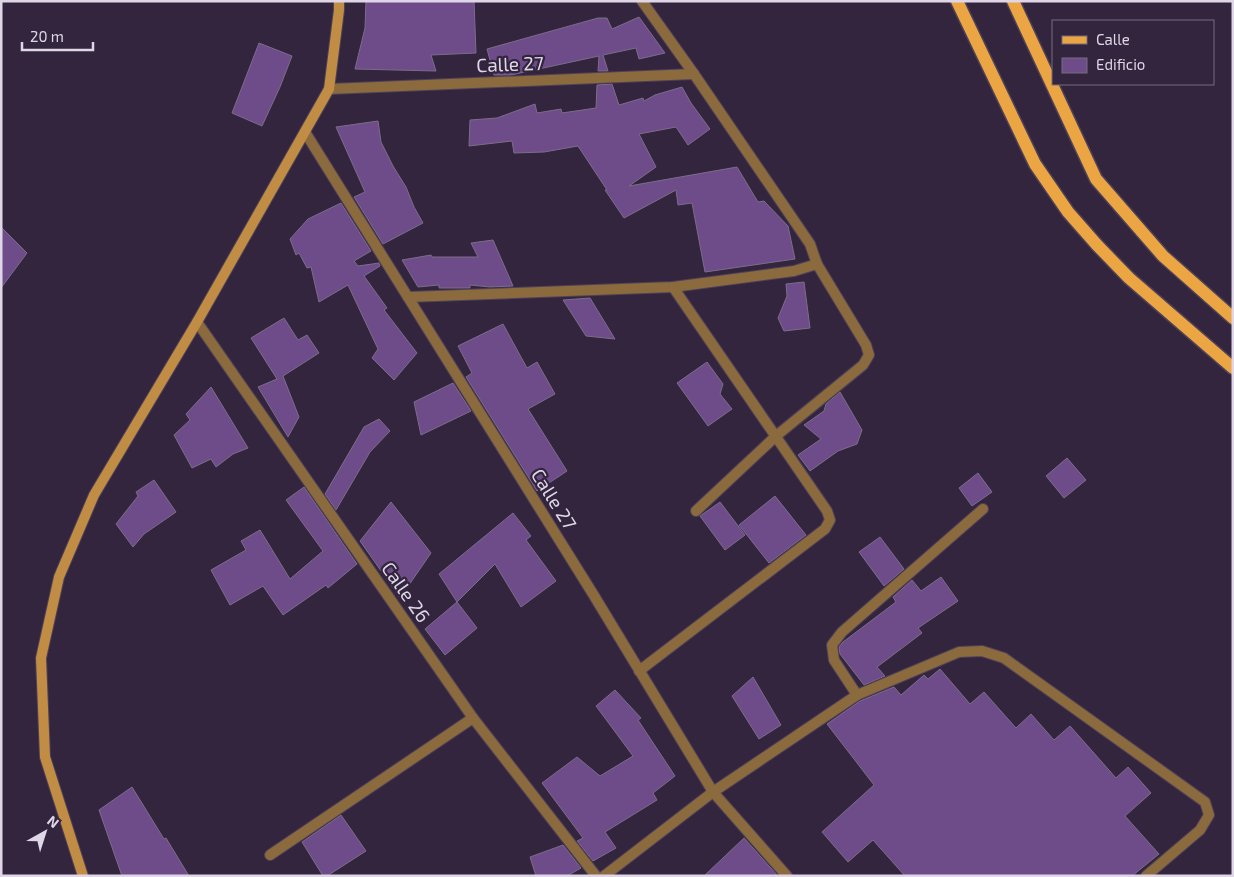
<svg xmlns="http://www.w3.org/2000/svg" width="1234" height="877" font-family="'Exo 2',sans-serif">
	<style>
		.building { fill: #6e4c8a; stroke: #7c6d8a }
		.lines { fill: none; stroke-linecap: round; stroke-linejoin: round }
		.street-casing { stroke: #4e4158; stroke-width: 12 }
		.secondary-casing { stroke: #4e4158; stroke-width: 12 }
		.primary-casing { stroke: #4e4158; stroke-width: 15 }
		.street { stroke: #8b6a3e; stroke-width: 10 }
		.secondary { stroke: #c18c43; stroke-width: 10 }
		.primary { stroke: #eba643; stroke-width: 12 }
		.labels { text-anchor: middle; stroke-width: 4.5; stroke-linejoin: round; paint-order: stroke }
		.street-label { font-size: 19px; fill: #dfd7e7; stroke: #32253d }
	</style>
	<rect width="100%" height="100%" fill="#32253d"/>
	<g class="building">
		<path d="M366 1H474L476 53 431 55 436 71 355 69 365 28Z"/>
		<path d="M639 17 665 53 639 59 636 48 603 55 608 71H598L599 56 511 75H494L487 49 598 18H607L612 29Z"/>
		<path d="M259 43 292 56 280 87 262 126 232 113Z"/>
		<path d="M612 84 619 105 643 98 644 101 655 95 682 87 691 103 710 129 688 145 676 127 639 134 656 167 629 186 737 167 758 202 764 201 788 226 795 259 705 272 692 203 678 205 676 190 624 218 605 190H607L578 146 544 152 514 153 512 141 469 146 470 120 497 118 535 104 537 113 561 109 562 113 596 108 597 85Z"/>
		<path d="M378 121 381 142 393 166 406 187 414 207 423 223 383 244 354 197 365 192 336 127Z"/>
		<path d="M341 203 371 251 354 261 358 266 379 263 380 266 364 276 387 308 384 310 417 353 394 380 372 358 378 349 348 285 319 302 311 267 307 268 299 253 296 255 290 239 308 219Z"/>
		<path d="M1 227 27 253 1 288Z"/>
		<path d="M493 240 513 286 490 287 470 285V288H439V285L418 287 402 260 431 255 432 257H478L471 243Z"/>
		<path d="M804 282 810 328 784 331 778 318 787 296 786 284Z"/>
		<path d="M590 298 615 339 586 336 563 300Z"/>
		<path d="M284 318 298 340 307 335 319 353 283 376 299 417 288 437 258 387 277 379 251 338Z"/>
		<path d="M503 324 527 368 537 362 555 394 528 409 567 471 537 491 466 377 472 373 458 346Z"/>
		<path d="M707 362 723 384 720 394 732 409 708 426 677 383Z"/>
		<path d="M453 383 471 411 421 435 414 402Z"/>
		<path d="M211 387 248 448 233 454 216 467 211 459 192 468 174 435 190 420 186 414Z"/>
		<path d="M840 392 862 430 857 444 838 451 810 471 798 455 821 439 804 425 824 411 826 404Z"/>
		<path d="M379 419 390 431 370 452 336 510 325 494 364 427Z"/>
		<path d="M1067 458 1086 480 1064 498 1046 476Z"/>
		<path d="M978 473 992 492 972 506 959 488Z"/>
		<path d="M154 480 176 512 144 534 133 547 116 524 138 496 136 492Z"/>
		<path d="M304 487 357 564 328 588 326 585 283 615 263 586 230 605 211 570 246 550 241 541 260 530 290 579 323 551 286 500Z"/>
		<path d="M775 496 806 535 769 563 739 525Z"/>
		<path d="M391 502 431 553 400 598 360 541Z"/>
		<path d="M720 502 745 535 725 550 700 516Z"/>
		<path d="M513 513 531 536 526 540 556 581 521 607 495 564 457 602 439 574Z"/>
		<path d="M880 537 904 569 884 586 859 552Z"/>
		<path d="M941 577 958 601 918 628 922 633 877 667 885 676 864 685 840 654 839 647 843 642 896 602 893 597 912 580 921 591Z"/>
		<path d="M457 602 477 628 445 655 425 629Z"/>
		<path d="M940 669 970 704 984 692 1016 728 1031 714 1054 740 1070 726 1116 778 1128 767 1151 793 1125 816 1159 854 1132 876H905L873 840 848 862 822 832 874 785 827 724 860 701 894 687 901 695 924 675 928 679Z"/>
		<path d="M753 677 781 725 759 739 732 696Z"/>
		<path d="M615 690 641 718 638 720 675 776 653 793 657 800 605 832 616 848 593 861 577 841 583 838 542 783 577 757 600 776 633 756 596 706Z"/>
		<path d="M132 787 164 839 166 838 189 876H122L99 810Z"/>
		<path d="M341 815 366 851 327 876H323L302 842Z"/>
		<path d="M744 838 778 876H704Z"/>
		<path d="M563 845 581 868 567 876H536L530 857Z"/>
	</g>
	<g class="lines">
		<defs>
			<g id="street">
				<path d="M642 1 694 74 810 244 817 264 866 345 869 355 863 365 776 436 696 511"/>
				<path d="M329 89 694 74"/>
				<path d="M305 132 593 594 713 792 787 876"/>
				<path d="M408 297 673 287 794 271 817 264"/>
				<path d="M197 322 473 718 596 876"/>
				<path d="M639 671 825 529 830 520 827 511 673 287"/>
				<path d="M857 695 834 660 832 645 842 632 983 509"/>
				<path d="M270 855 473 718"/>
				<path d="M604 876 713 792 857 695 959 652 982 651 1004 658 1205 802 1209 815 1200 830 1146 876"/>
			</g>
			<path id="secondary" d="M83 876 45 757 41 658 59 577 94 495 197 322 329 89 339 10V1"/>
			<g id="primary">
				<path d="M957 1 1035 164 1068 212 1097 245 1129 278 1233 368"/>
				<path d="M1013 1 1096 179 1163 256 1233 318"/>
			</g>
		</defs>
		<use href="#street" class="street-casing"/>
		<use href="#secondary" class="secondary-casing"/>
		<use href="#primary" class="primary-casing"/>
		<use href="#street" class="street"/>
		<use href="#secondary" class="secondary"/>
		<use href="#primary" class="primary"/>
	</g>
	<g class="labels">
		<g class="street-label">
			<text transform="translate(510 64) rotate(-2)" y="7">Calle 27</text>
			<text transform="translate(554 499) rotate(58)" y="7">Calle 27</text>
			<text transform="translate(406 592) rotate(55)" y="7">Calle 26</text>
		</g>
	</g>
	<rect width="1234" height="877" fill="none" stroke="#dfd7e7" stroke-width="5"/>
	<rect x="1052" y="20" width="162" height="65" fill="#32253d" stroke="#776c81"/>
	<rect x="1062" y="36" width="25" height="8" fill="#eba643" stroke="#776c81"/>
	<text x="1096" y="45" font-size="15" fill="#dfd7e7">Calle</text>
	<rect x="1062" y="58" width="25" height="15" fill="#6e4c8a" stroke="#776c81"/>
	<text x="1096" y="70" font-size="15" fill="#dfd7e7">Edificio</text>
	<g transform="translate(45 832) rotate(39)" stroke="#32253d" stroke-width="4" paint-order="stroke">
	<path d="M0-4L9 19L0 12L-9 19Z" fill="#dfd7e7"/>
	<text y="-8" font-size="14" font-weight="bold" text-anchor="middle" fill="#dfd7e7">N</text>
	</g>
	<path d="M22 42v8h71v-8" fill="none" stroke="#dfd7e7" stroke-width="2.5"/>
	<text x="30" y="42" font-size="15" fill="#dfd7e7" stroke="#32253d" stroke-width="4" paint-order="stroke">20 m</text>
</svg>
